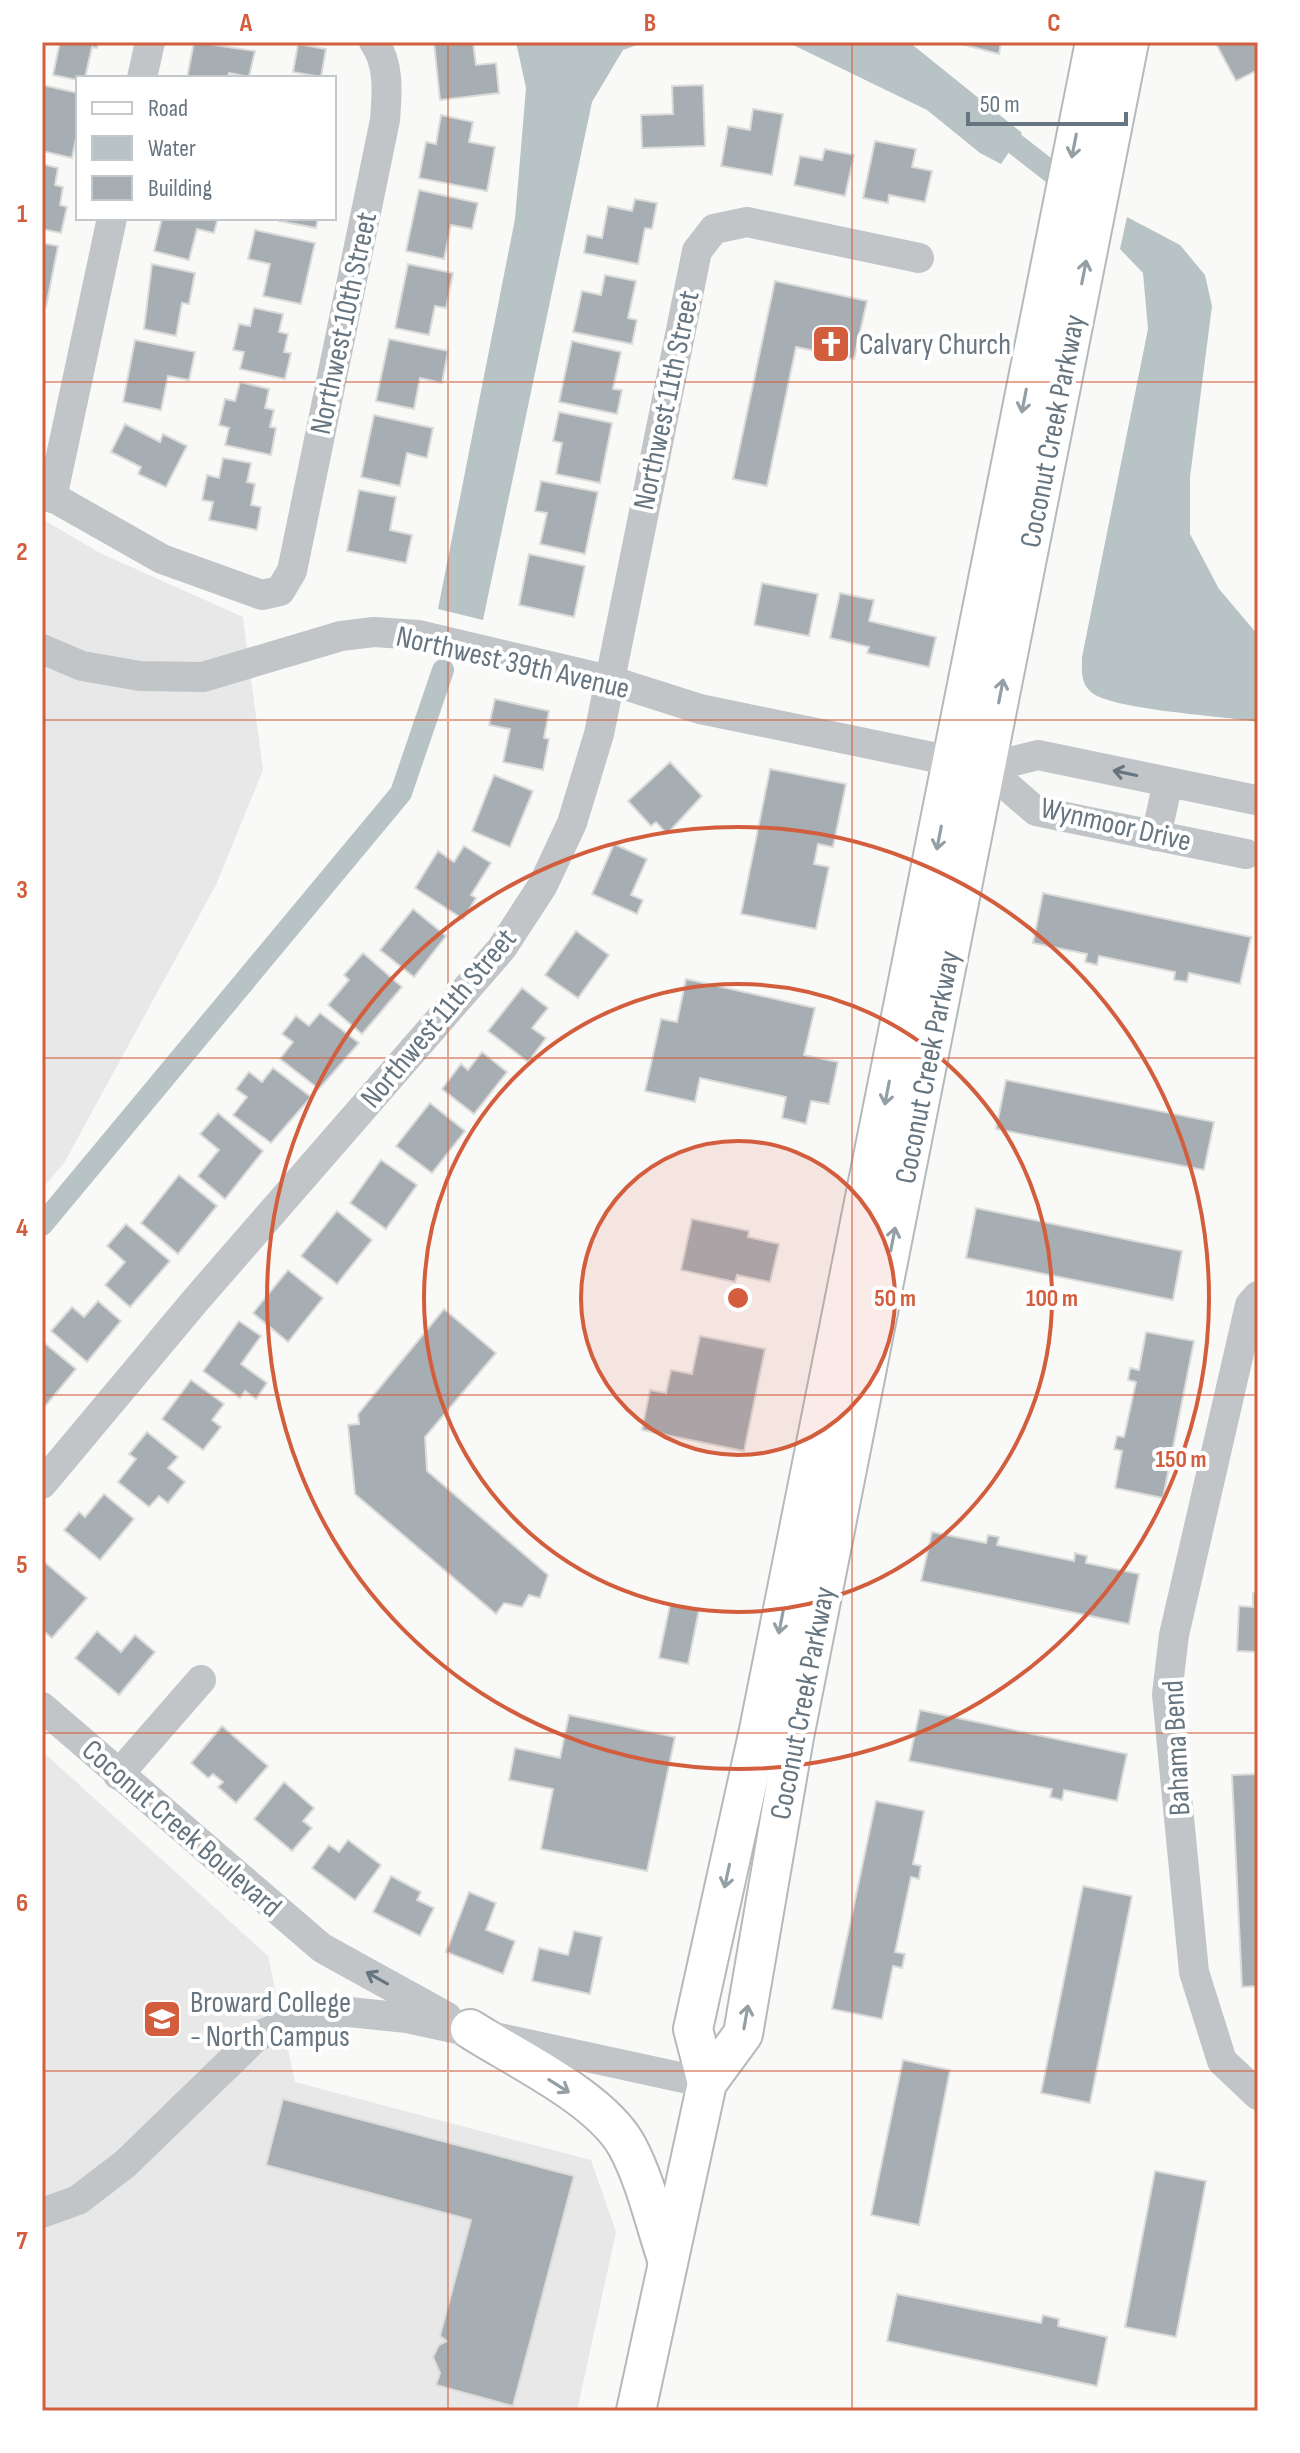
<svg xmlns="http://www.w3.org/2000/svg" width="1300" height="2453" font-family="'Sofia Sans Condensed',sans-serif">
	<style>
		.built { fill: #e7e8e7 }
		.water { fill: #b8c3c6 }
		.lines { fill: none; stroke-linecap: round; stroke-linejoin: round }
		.canal { stroke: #b8c3c6; stroke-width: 22 }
		.building { fill: #a6aeb3; stroke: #dbdbd9; stroke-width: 2 }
		.major-casing { stroke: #b4b9bc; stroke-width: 42 }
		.minor { stroke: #c1c5c8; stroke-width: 30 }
		.major { stroke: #fff; stroke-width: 38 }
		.oneway { stroke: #949ea5 }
		.oneway2 { stroke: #66757f }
		.grid { fill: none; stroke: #d25e3e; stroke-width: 2; stroke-opacity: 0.55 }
		.ring { fill: none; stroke: #d25e3e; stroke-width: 4 }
		.labels { text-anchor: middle; stroke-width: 8; stroke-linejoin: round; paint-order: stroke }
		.street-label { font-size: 30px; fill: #66757f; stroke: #fff }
		.poi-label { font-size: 30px; fill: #66757f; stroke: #fff; text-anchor: start }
		.centre { fill: #d25e3e; stroke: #fff; stroke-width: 4 }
		.ring-label { font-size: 24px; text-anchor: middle; font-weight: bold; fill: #d25e3e; stroke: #fff; stroke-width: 8; stroke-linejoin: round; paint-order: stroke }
		.neatline { fill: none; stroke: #d25e3e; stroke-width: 3 }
		.grid-label { font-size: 26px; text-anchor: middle; font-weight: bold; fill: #d25e3e }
	</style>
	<rect width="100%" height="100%" fill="#f9f9f7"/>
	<g class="built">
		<path d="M42 519 100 553 243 617 263 770 216 885 64 1163 42 1189Z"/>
		<path d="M42 1751 268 1956 295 2082 591 2160 616 2232 577 2411H42Z"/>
	</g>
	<g class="water">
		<path d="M516 42H645L623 50 592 102 483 620 438 609 515 219 526 88Z"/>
		<path d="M787 42H909L1022 133 1001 164 980 153 927 110Z"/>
		<path d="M1127 217 1180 245 1205 275 1212 306 1190 477V534L1219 589 1258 635V722C1224 716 1111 710 1091 692 1080 682 1082 670 1082 657L1148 329 1143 273 1120 249Z"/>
	</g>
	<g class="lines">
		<g class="canal">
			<path d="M992 126 1051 172"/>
			<path d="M42 1225 401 793 443 670"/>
		</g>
	</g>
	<g class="building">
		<path d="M60 42H99L97 48 92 47 85 78 78 80 53 75Z"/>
		<path d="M194 42 255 51 249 77 229 73 228 78H187Z"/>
		<path d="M434 42H473L476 65 496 63 499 93 440 100Z"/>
		<path d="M953 42H1001L999 54Z"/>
		<path d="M1215 42H1258V70L1236 81Z"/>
		<path d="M298 44 326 49 321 77 293 72Z"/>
		<path d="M42 85 78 93V129L72 158 42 151Z"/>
		<path d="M703 85 705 146 642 148 641 115 673 114 672 86Z"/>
		<path d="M753 109 783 114 772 175 721 166 728 126 750 130Z"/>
		<path d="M441 115 473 122 469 142 495 147 487 191 419 178 426 142 436 144Z"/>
		<path d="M875 141 916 149 912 167 932 171 925 202 889 195 888 203 863 198Z"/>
		<path d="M825 149 854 155 845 196 794 185 800 156 822 160Z"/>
		<path d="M42 164 58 168 55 185 63 187 60 205 67 207 61 233 42 229Z"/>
		<path d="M419 190 478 203 472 229 451 225 444 259 406 251Z"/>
		<path d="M635 199 657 203 652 229 645 228 638 264 584 253 587 235 602 238 608 206 632 211Z"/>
		<path d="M162 218H218L214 233 197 229 189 260 154 251Z"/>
		<path d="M280 218H318L316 228 279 221Z"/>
		<path d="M255 230 315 243 301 304 263 296 270 264 248 259Z"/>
		<path d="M42 243 58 246 46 307 42 306Z"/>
		<path d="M152 264 195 273 189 304 182 303 176 336 144 329Z"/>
		<path d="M408 264 453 273 446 308 435 306 429 335 395 328Z"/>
		<path d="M605 275 636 281 628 318 637 320 632 344 573 332 582 291 601 295Z"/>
		<path d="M775 281 867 301 854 359 796 347 767 486 733 479Z"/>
		<path d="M254 308 283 314 279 332 288 334 284 352 291 353 285 379 240 369 244 352 233 350 239 324 250 326Z"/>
		<path d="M389 339 448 351 442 383 420 378 414 409 376 401Z"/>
		<path d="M135 340 195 352 189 380 168 376 161 410 123 402Z"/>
		<path d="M572 341 621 352 613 389 622 390 617 414 559 402Z"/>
		<path d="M240 382 269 389 265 408 274 410 270 427 276 428 271 455 225 445 229 428 219 425 225 399 235 401Z"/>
		<path d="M559 412 612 423 600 483 556 474 562 443 553 441Z"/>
		<path d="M374 415 433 428 427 458 407 453 400 486 361 477Z"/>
		<path d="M125 424 160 442 163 434 187 446 166 487 138 474 141 467 111 452Z"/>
		<path d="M223 458 251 463 247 482 255 484 251 505 261 507 257 530 209 520 213 502 202 500 207 475 219 478Z"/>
		<path d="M541 481 598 492 585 554 540 544 547 513 535 511Z"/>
		<path d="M359 490 396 497 390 530 412 535 406 563 347 551Z"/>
		<path d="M529 554 585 566 574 617 519 605Z"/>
		<path d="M762 583 818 594 809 636 754 625Z"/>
		<path d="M840 593 874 600 869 621 936 637 929 667 867 653 869 647 830 638Z"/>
		<path d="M495 699 549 711 544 738 549 739 543 770 503 762 510 729 489 725Z"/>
		<path d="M670 762 702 796 667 834 656 822 651 826 628 801Z"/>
		<path d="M770 769 846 784 833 847 818 844 814 864 829 867 816 929 741 914Z"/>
		<path d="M494 775 533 791 510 847 472 831Z"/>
		<path d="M614 844 647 859 631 895 643 900 637 914 592 894Z"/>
		<path d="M464 846 491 863 471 895 476 898 463 919 415 888 438 851 454 862Z"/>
		<path d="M1043 893 1251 937 1240 984 1189 973 1187 982 1174 980 1175 972 1099 956 1097 965 1085 962 1087 954 1033 943Z"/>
		<path d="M413 909 446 936 414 977 380 950Z"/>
		<path d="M576 931 609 955 578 998 545 975Z"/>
		<path d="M363 953 402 987 362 1034 328 1005 349 980 344 975Z"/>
		<path d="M686 979 815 1008 804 1055 838 1062 829 1104 811 1101 806 1124 782 1118 786 1097 700 1078 695 1102 645 1091 661 1019 677 1022Z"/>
		<path d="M522 988 548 1008 532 1028 546 1038 528 1062 488 1031Z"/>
		<path d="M320 1013 359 1043 319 1089 280 1059 293 1042 282 1034 296 1016 309 1026Z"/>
		<path d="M482 1052 507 1072 474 1114 442 1089 461 1064 468 1070Z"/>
		<path d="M273 1068 311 1097 271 1143 233 1115 247 1097 236 1089 249 1072 262 1082Z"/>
		<path d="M1006 1080 1214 1122 1204 1170 996 1129Z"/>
		<path d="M430 1103 465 1131 432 1173 396 1146Z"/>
		<path d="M218 1113 263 1151 225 1199 198 1176 219 1150 200 1134Z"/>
		<path d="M381 1160 417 1185 386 1229 350 1203Z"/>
		<path d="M179 1175 217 1206 178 1254 141 1223Z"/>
		<path d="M976 1208 1182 1251 1173 1300 966 1258Z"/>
		<path d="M337 1211 372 1240 337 1284 301 1256Z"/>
		<path d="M692 1219 749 1231 748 1237 779 1244 770 1282 737 1275 735 1282 681 1270Z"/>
		<path d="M126 1224 170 1261 130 1307 105 1285 125 1262 107 1246Z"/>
		<path d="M288 1270 323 1298 288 1342 253 1313Z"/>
		<path d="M98 1301 121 1321 87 1362 51 1331 72 1307 84 1317Z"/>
		<path d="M444 1309 496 1353 425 1437 427 1471 548 1575 540 1598 529 1595 522 1607 504 1603 496 1614 355 1494 348 1425 359 1424 358 1414Z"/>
		<path d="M239 1321 261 1336 241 1364 267 1383 256 1399 245 1391 240 1398 203 1371Z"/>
		<path d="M1146 1332 1194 1341 1163 1498 1115 1488 1122 1451 1114 1449 1117 1436 1124 1437 1136 1382 1128 1380 1130 1368 1139 1370Z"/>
		<path d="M700 1336 765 1349 744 1451 642 1430 650 1390 666 1393 671 1370 692 1374Z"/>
		<path d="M42 1341 76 1369 42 1410Z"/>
		<path d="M191 1380 224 1404 212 1420 221 1427 203 1450 162 1419Z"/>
		<path d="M147 1432 178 1457 168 1468 185 1482 168 1503 159 1496 149 1507 118 1482 136 1459 129 1454Z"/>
		<path d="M104 1494 134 1519 100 1560 64 1530 79 1512 85 1517Z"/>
		<path d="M932 1532 986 1543 988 1535 999 1537 997 1545 1074 1561 1075 1553 1087 1556 1086 1563 1139 1574 1129 1624 921 1581Z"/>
		<path d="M42 1560 87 1598 52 1638 42 1630Z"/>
		<path d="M1253 1593H1258V1652L1237 1651 1239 1606 1253 1607Z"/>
		<path d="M670 1605 699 1610 688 1664 659 1658Z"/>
		<path d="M97 1631 121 1652 135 1635 155 1652 119 1695 75 1658Z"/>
		<path d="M920 1710 1127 1754 1117 1801 1064 1790 1062 1800 1050 1797 1052 1789 909 1761Z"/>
		<path d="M569 1715 675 1737 647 1871 541 1849 553 1789 509 1780 515 1748 560 1758Z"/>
		<path d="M222 1726 268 1766 236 1803 218 1787 223 1782 213 1774 208 1778 191 1763Z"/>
		<path d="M1258 1774V1986L1242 1987 1232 1775Z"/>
		<path d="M284 1782 314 1808 303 1821 312 1828 292 1851 254 1819Z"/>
		<path d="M876 1801 924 1811 913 1864 921 1866 919 1879 911 1877 895 1952 905 1954 902 1968 893 1966 882 2019 832 2009Z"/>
		<path d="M348 1840 381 1865 355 1900 312 1868 329 1845 339 1852Z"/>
		<path d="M391 1876 421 1892 417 1900 434 1908 420 1936 373 1912Z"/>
		<path d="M1083 1886 1132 1896 1090 2103 1041 2093Z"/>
		<path d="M469 1892 496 1903 486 1930 515 1941 503 1974 446 1952Z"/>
		<path d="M574 1931 602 1937 590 1994 532 1981 539 1948 568 1955Z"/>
		<path d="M903 2060 950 2070 919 2225 871 2215Z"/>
		<path d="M283 2099 574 2176 513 2406 436 2385 440 2373 433 2357 439 2345 447 2341 440 2336 471 2220 266 2165Z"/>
		<path d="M1155 2171 1206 2181 1176 2337 1125 2327Z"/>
		<path d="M897 2294 1041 2323 1043 2315 1059 2319 1058 2326 1107 2337 1097 2386 887 2341Z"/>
	</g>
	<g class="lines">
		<defs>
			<g id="major">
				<path d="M470 2029C515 2058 601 2098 627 2146 646 2181 655 2224 668 2262"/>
				<path d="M707 2083 693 2029 759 1730 1095 42"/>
				<path d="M636 2411 707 2083 743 2034 794 1737 1129 42"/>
			</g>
		</defs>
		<use href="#major" class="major-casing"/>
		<g class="minor">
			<path d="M142 78 150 42"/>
			<path d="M42 491 162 559 262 595 280 591 292 571 385 120C387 93 390 65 374 42"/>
			<path d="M52 498 112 218"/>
			<path d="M42 649 82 666 140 676 203 677 341 636 374 632 419 635 609 680 700 709 986 768 1038 755 1256 800"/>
			<path d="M986 768 1036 811 1246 854"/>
			<path d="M1156 836 1168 782"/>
			<path d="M1258 1296 1250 1305 1174 1635 1167 1694 1194 1972 1222 2061 1258 2095"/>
			<path d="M42 1484 195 1301 502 948 543 885 572 823 599 734 697 251 714 229 747 222 919 258"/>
			<path d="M42 1707 322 1948 447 2017"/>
			<path d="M118 1775 201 1680"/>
			<path d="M42 2213 78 2200 125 2164 256 2037 301 2018 349 2012 407 2018 707 2083"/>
		</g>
		<use href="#major" class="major"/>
	</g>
	<defs><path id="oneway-shaft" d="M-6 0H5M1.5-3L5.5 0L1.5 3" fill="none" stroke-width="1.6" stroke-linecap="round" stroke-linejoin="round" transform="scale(2)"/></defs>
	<g class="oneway">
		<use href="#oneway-shaft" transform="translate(1074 146) rotate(101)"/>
		<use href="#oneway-shaft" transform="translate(1084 272) rotate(-79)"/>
		<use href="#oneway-shaft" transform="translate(1024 401) rotate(101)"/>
		<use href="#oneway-shaft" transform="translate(1001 691) rotate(-79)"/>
		<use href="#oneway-shaft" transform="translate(939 838) rotate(101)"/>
		<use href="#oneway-shaft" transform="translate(887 1093) rotate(101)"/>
		<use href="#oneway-shaft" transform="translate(893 1239) rotate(-79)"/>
		<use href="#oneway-shaft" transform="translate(781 1622) rotate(101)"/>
		<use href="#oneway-shaft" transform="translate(727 1876) rotate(102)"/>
		<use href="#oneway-shaft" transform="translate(746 2017) rotate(-80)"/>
		<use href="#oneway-shaft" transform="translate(559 2086) rotate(32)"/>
	</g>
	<g class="oneway2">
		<use href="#oneway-shaft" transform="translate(1125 773) rotate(-168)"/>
		<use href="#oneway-shaft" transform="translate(377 1978) rotate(-151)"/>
	</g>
	<path class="grid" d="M448 42V2411M852 42V2411M42 382H1258M42 720H1258M42 1058H1258M42 1395H1258M42 1733H1258M42 2071H1258"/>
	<circle cx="738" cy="1298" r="157" fill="#d25e3e" fill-opacity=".12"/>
	<g class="ring">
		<circle cx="738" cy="1298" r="157"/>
		<circle cx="738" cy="1298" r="314"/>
		<circle cx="738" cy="1298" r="471"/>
	</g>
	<defs>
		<symbol id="church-square" viewBox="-11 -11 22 22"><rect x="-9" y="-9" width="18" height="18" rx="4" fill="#d25e3e" stroke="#fff"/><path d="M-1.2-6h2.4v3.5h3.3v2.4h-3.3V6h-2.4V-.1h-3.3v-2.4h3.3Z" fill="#fff"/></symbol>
		<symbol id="university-square" viewBox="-11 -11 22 22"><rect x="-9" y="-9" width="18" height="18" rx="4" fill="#d25e3e" stroke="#fff"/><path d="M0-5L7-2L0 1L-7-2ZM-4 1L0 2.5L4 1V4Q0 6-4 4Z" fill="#fff"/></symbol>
	</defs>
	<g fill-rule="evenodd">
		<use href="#church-square" x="809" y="322" width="44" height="44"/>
		<use href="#university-square" x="140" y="1997" width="44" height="44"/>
	</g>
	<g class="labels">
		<g class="street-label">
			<text transform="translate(343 323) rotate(-78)" y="10">Northwest 10th Street</text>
			<text transform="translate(666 400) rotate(-78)" y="10">Northwest 11th Street</text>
			<text transform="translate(1052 431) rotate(-79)" y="10">Coconut Creek Parkway</text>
			<text transform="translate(513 662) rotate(13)" y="10">Northwest 39th Avenue</text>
			<text transform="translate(1116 824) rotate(13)" y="10">Wynmoor Drive</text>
			<text transform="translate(438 1018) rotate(-50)" y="10">Northwest 11th Street</text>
			<text transform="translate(927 1067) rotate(-79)" y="10">Coconut Creek Parkway</text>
			<text transform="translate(802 1703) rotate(-79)" y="10">Coconut Creek Parkway</text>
			<text transform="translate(1176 1748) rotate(-93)" y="10">Bahama Bend</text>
			<text transform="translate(182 1828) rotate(41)" y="10">Coconut Creek Boulevard</text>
		</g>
		<g class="poi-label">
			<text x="859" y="354">Calvary Church</text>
			<text x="190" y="2012">Broward College<tspan x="190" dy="34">- North Campus</tspan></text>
		</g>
	</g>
	<circle cx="738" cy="1298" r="12" class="centre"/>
	<g class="ring-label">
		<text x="895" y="1306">50 m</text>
		<text x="1052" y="1306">100 m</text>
		<text x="1181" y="1467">150 m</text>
	</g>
	<rect width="1300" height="2453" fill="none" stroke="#ffffff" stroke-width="88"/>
	<rect x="76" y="76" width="260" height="144" fill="#ffffff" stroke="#c2c8cc" stroke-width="2"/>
	<rect x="92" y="102" width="40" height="12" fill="#ffffff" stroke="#c2c8cc" stroke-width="2"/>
	<text x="148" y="116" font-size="24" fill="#66757f">Road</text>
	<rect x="92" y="136" width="40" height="24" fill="#b8c3c6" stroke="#c2c8cc" stroke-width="2"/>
	<text x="148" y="156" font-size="24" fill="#66757f">Water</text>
	<rect x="92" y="176" width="40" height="24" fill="#a6aeb3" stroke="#c2c8cc" stroke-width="2"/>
	<text x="148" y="196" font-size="24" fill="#66757f">Building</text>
	<path d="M968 112v12h158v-12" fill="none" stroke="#66757f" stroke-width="4"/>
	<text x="980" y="112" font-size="24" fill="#66757f" stroke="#ffffff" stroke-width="6" paint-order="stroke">50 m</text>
	<rect x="44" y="44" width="1212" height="2365" class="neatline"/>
	<g class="grid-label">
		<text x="246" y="31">A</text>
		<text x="650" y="31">B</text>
		<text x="1054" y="31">C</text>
		<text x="22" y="222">1</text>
		<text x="22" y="560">2</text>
		<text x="22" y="898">3</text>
		<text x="22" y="1236">4</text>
		<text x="22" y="1573">5</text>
		<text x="22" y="1911">6</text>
		<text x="22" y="2249">7</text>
	</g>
</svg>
